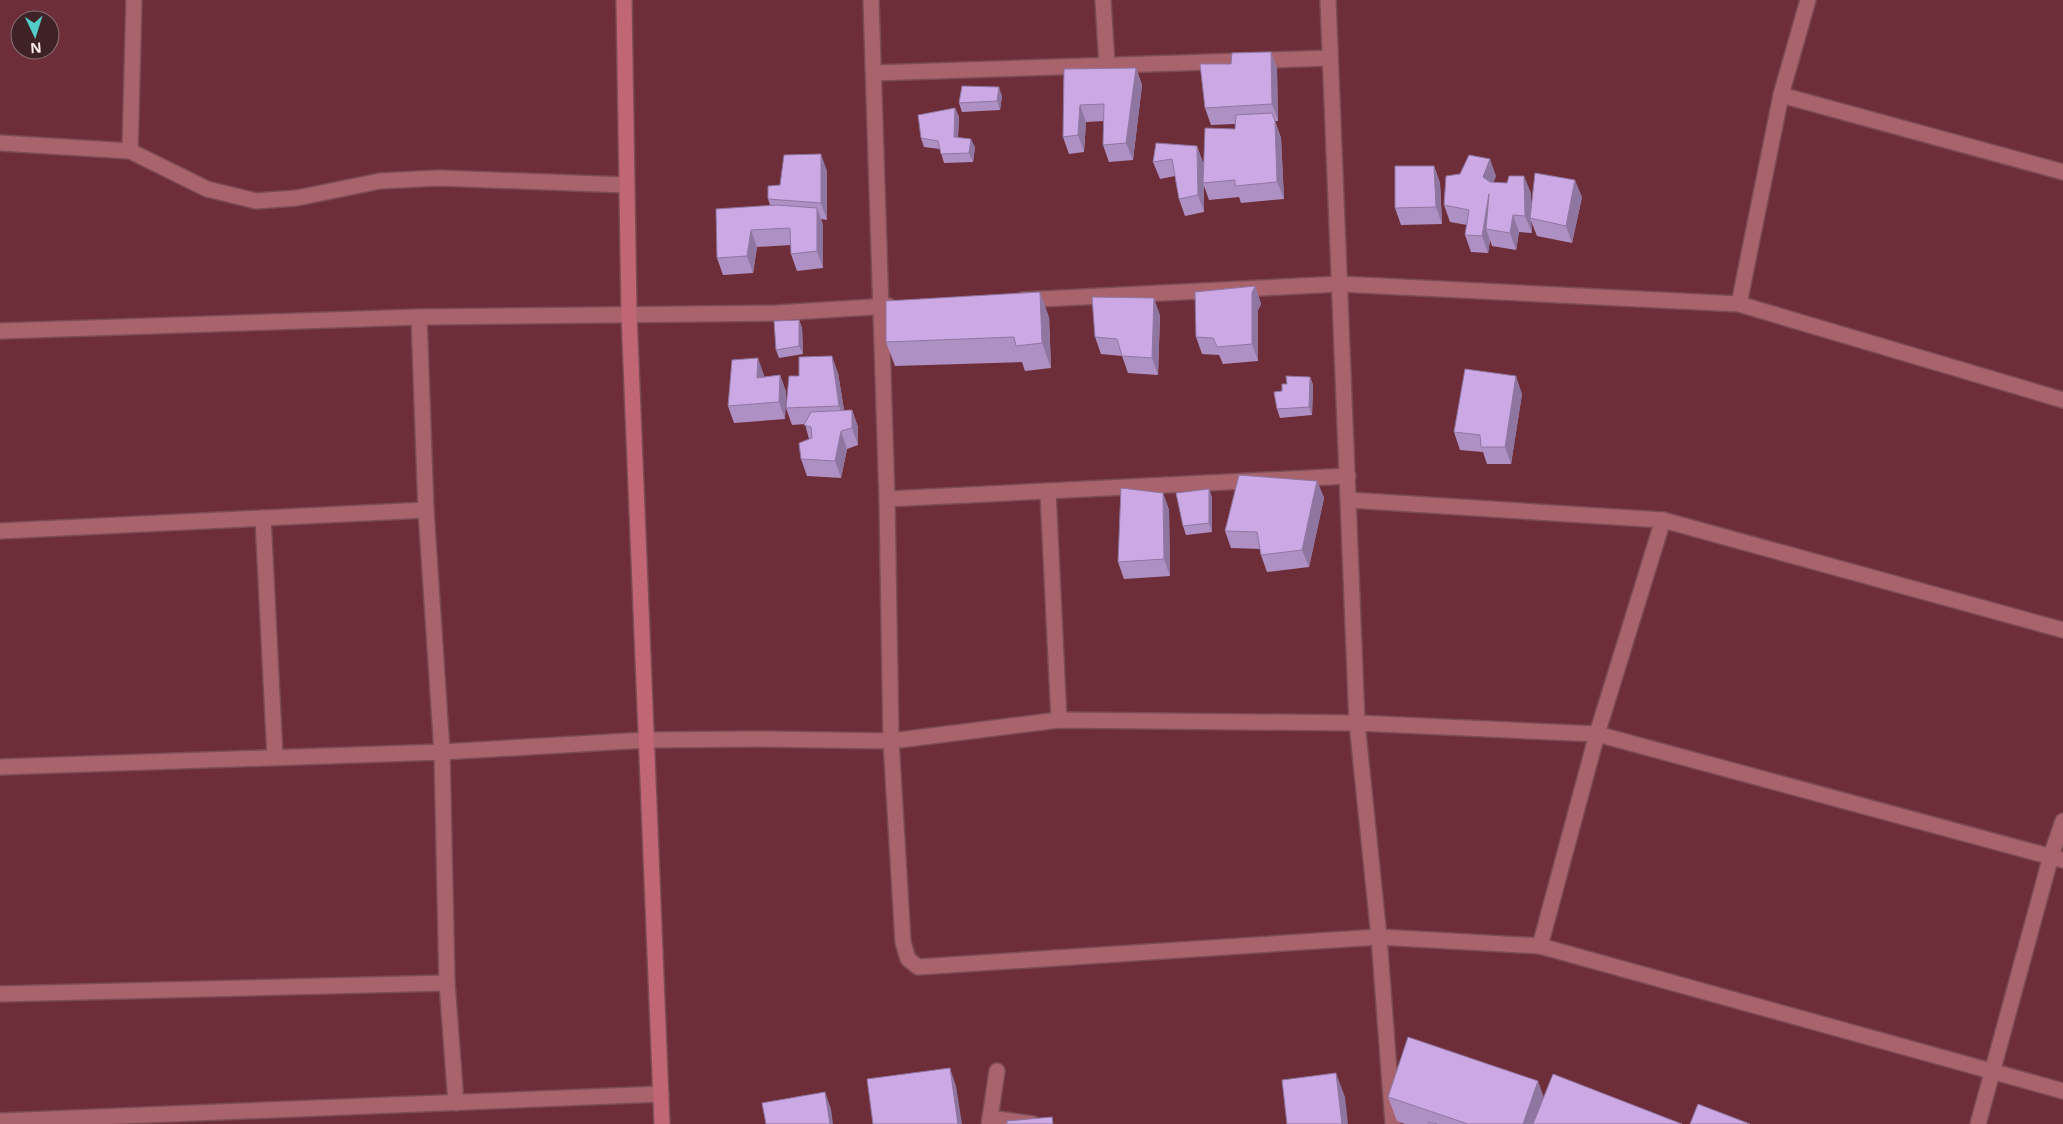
<svg xmlns="http://www.w3.org/2000/svg" width="2063" height="1124" font-family="'Open Sans',sans-serif">
	<style>
		.lines { fill: none; stroke-linecap: round; stroke-linejoin: round }
		.street-casing { stroke: #7c4b56; stroke-width: 18 }
		.secondary-casing { stroke: #7c4b56; stroke-width: 18 }
		.street { stroke: #a8636c; stroke-width: 15 }
		.secondary { stroke: #c06674; stroke-width: 15 }
		.wall { fill: #af90c4 }
		.shaded-wall { fill: #8f76a0 }
		.building { fill: #cca8e4; stroke: #8f76a0 }
	</style>
	<rect width="100%" height="100%" fill="#6d2e39"/>
	<g class="lines">
		<defs>
			<g id="street">
				<path d="M871 0 887 499 891 741 903 942 908 959 918 967 1379 937 1540 946 2063 1091"/>
				<path d="M1103 0 1107 65"/>
				<path d="M1328 0 1357 723 1379 937 1393 1124"/>
				<path d="M874 73 1330 58"/>
				<path d="M1781 95 2063 172"/>
				<path d="M0 143 130 151 207 189 256 201 297 198 380 181 439 178 626 185"/>
				<path d="M130 151 134 0"/>
				<path d="M1022 300 1340 284 1739 304 2063 400"/>
				<path d="M1739 304 1781 95 1808 0"/>
				<path d="M419 317 426 510 442 752 447 983 456 1103"/>
				<path d="M0 331 419 317 776 313 889 306"/>
				<path d="M1048 492 1059 720"/>
				<path d="M887 499 1348 476"/>
				<path d="M1349 500 1663 520 2063 630"/>
				<path d="M263 518 275 757"/>
				<path d="M0 531 426 510"/>
				<path d="M0 767 442 752 646 740 756 739 891 741 1059 720 1357 723 1597 734 2063 860"/>
				<path d="M1540 946 1597 734 1663 520"/>
				<path d="M0 994 447 983"/>
				<path d="M990 1118 997 1071"/>
				<path d="M0 1121 661 1094"/>
				<path d="M989 1124 990 1118 1033 1124"/>
				<path d="M1978 1124 2051 856 2063 821"/>
			</g>
			<path id="secondary" d="M624 0 629 314 662 1124"/>
		</defs>
		<use href="#street" class="street-casing"/>
		<use href="#secondary" class="secondary-casing"/>
		<use href="#street" class="street"/>
		<use href="#secondary" class="secondary"/>
	</g>
	<g class="wall">
		<path d="M1271 52 1277 69 1278 121H1275L1281 138 1284 199 1241 203 1239 197 1209 200 1204 186V212L1185 216 1179 199 1175 176 1160 179 1153 162 1197 146 1203 163 1235 129V124L1211 125 1205 108 1231 64Z"/>
		<path d="M1136 68 1142 85 1133 160 1109 162 1103 145 1104 121 1086 122 1084 152 1069 154 1063 137 1064 69Z"/>
		<path d="M1002 96 1000 110 962 112 959 103Z"/>
		<path d="M955 108 959 117 958 138 975 147 973 162 944 163 940 149 924 147 921 138Z"/>
		<path d="M1434 166 1440 183 1442 224 1401 225 1395 208Z"/>
		<path d="M827 171V220L821 219 823 225V268L797 271 791 254V245L757 247 753 273 723 275 717 258 770 205 768 199 780 185Z"/>
		<path d="M1496 176 1493 182 1531 193V211L1582 197 1572 243 1537 236 1531 221 1532 233 1519 232 1516 250 1492 246 1490 240 1488 253 1471 252 1465 235 1467 225 1450 222 1444 205Z"/>
		<path d="M1255 286 1261 304 1258 310V361L1223 364 1219 355 1202 354 1196 337Z"/>
		<path d="M1160 315 1158 375 1128 373 1122 356 1101 354 1095 337Z"/>
		<path d="M1049 317 1051 368 1025 371 1022 362 895 366 886 342Z"/>
		<path d="M799 320 802 328 803 354 779 358 776 350Z"/>
		<path d="M838 373 844 410H852L858 427V445L847 449 841 478 807 476 801 459 809 439 805 424 792 425 786 408 799 376Z"/>
		<path d="M764 375V377L780 375 786 392 785 419 734 423 728 406Z"/>
		<path d="M1310 377 1313 385 1312 415 1280 418 1277 409 1282 391 1287 384Z"/>
		<path d="M1522 394 1511 464H1487L1483 452 1460 450 1454 432Z"/>
		<path d="M1317 481 1324 498 1309 567 1267 572 1261 555 1260 549 1231 548 1225 531Z"/>
		<path d="M1209 489 1212 498V532L1186 535 1183 526Z"/>
		<path d="M1163 493 1169 510 1170 576 1124 579 1118 562Z"/>
		<path d="M1388 1097 1544 1098 1682 1124H1405L1397 1121Z"/>
	</g>
	<g class="shaded-wall">
		<path d="M1271 52 1277 69 1278 121 1272 104Z"/>
		<path d="M1136 68 1142 85 1133 160 1126 143Z"/>
		<path d="M999 87 1002 96 1000 110 997 101Z"/>
		<path d="M1080 105 1086 122 1084 152 1078 135Z"/>
		<path d="M955 108 959 117 957 146 954 137Z"/>
		<path d="M1275 121 1281 138 1284 199 1277 182Z"/>
		<path d="M971 139 975 147 973 162 969 153Z"/>
		<path d="M1197 146 1203 163V183L1204 186V212L1198 195Z"/>
		<path d="M821 154 827 171V220L821 203Z"/>
		<path d="M1490 159 1496 176 1489 194 1483 177Z"/>
		<path d="M1434 166 1440 183 1442 224 1436 207Z"/>
		<path d="M1524 176 1531 193V219L1530 218 1531 221 1532 233 1525 216Z"/>
		<path d="M1575 180 1582 197 1572 243 1566 226Z"/>
		<path d="M1489 194 1486 229 1490 240 1488 253 1482 236Z"/>
		<path d="M817 208 823 225V268L817 251Z"/>
		<path d="M1513 215 1519 232 1516 250 1510 233Z"/>
		<path d="M751 230 757 247 753 273 747 256Z"/>
		<path d="M1255 286 1261 304 1258 310V361L1252 344V293Z"/>
		<path d="M1040 292 1049 317 1051 368 1042 343Z"/>
		<path d="M1154 298 1160 315 1158 375 1152 358Z"/>
		<path d="M799 320 802 328 803 354 799 346Z"/>
		<path d="M832 356 838 373 846 423 839 406Z"/>
		<path d="M758 358 764 375 763 395 757 378Z"/>
		<path d="M780 375 786 392 785 419 779 402Z"/>
		<path d="M1516 376 1522 394 1511 464 1505 447Z"/>
		<path d="M1310 377 1313 385 1312 415 1309 407Z"/>
		<path d="M852 410 858 427V445L852 428Z"/>
		<path d="M841 431 847 449 841 478 835 461Z"/>
		<path d="M1317 481 1324 498 1309 567 1302 550Z"/>
		<path d="M1209 489 1212 498V532L1209 523Z"/>
		<path d="M1163 493 1169 510 1170 576 1164 559Z"/>
		<path d="M950 1068 956 1086 962 1124H958Z"/>
		<path d="M1336 1073 1345 1097 1348 1124H1342Z"/>
		<path d="M1538 1081 1547 1106 1540 1124H1523Z"/>
		<path d="M825 1092 831 1109 833 1124H830Z"/>
	</g>
	<g class="building">
		<path d="M1271 52 1272 104 1205 108 1200 64H1231L1232 53Z"/>
		<path d="M1136 68 1126 143 1103 145 1104 104 1080 105 1078 135 1063 137 1064 69Z"/>
		<path d="M962 86 999 87 997 101 959 103Z"/>
		<path d="M955 108 954 137 971 139 969 153 941 154 938 141 921 138 918 115Z"/>
		<path d="M1272 113 1275 121 1277 182 1235 186V180L1203 183 1205 128 1235 129 1236 115Z"/>
		<path d="M1156 143 1197 146 1198 195 1179 199 1172 159 1153 162Z"/>
		<path d="M821 154V203L768 199V186L780 185 784 155Z"/>
		<path d="M1469 155 1490 159 1483 177 1490 182 1507 183 1509 176H1524L1525 216 1513 215 1510 233 1486 229 1489 194 1482 236 1465 235 1469 210 1444 205 1446 176 1460 174Z"/>
		<path d="M1395 166H1434L1436 207 1395 208Z"/>
		<path d="M1535 173 1575 180 1566 226 1530 218Z"/>
		<path d="M777 205 817 208V251L791 254 790 228 751 230 747 256 717 258 716 209Z"/>
		<path d="M1255 286 1252 293V344L1217 347 1213 338 1196 337 1195 292Z"/>
		<path d="M1040 292 1042 343 1016 346 1014 337 886 342V301Z"/>
		<path d="M1092 297 1154 298 1152 358 1122 356 1117 339 1095 337Z"/>
		<path d="M799 320V346L776 350 774 321Z"/>
		<path d="M832 356 839 406 786 408 789 376H799V357Z"/>
		<path d="M758 358 757 378 780 375 779 402 728 406 732 360Z"/>
		<path d="M1465 369 1516 376 1505 447H1481L1480 435 1454 432Z"/>
		<path d="M1286 376 1310 377 1309 407 1277 409 1274 392 1282 391V384H1287Z"/>
		<path d="M852 410V428L841 431 835 461 801 459 799 443 812 438 811 427 804 425 811 412Z"/>
		<path d="M1239 475 1317 481 1302 550 1261 555 1257 532 1225 531Z"/>
		<path d="M1121 488 1163 493 1164 559 1118 562Z"/>
		<path d="M1209 489V523L1183 526 1176 493Z"/>
		<path d="M1408 1037 1538 1081 1523 1124H1468L1388 1097Z"/>
		<path d="M950 1068 958 1124H873L867 1079Z"/>
		<path d="M1336 1073 1342 1124H1287L1282 1080Z"/>
		<path d="M1553 1074 1682 1124H1533Z"/>
		<path d="M825 1092 830 1124H766L762 1103Z"/>
		<path d="M1698 1104 1750 1124H1690Z"/>
		<path d="M1052 1117 1053 1124H1007V1121Z"/>
		<path d="M1429 1122 1437 1124H1428Z"/>
	</g>
	<g transform="translate(35 35) rotate(176)"><circle r="24" fill="#3f2226" stroke="#8b7376"/>
	<path d="M0-4L9 19L0 12L-9 19Z" fill="#54cdc8"/>
	<text y="-8" font-size="14" font-weight="bold" text-anchor="middle" fill="#feedef">N</text>
	</g>
</svg>
